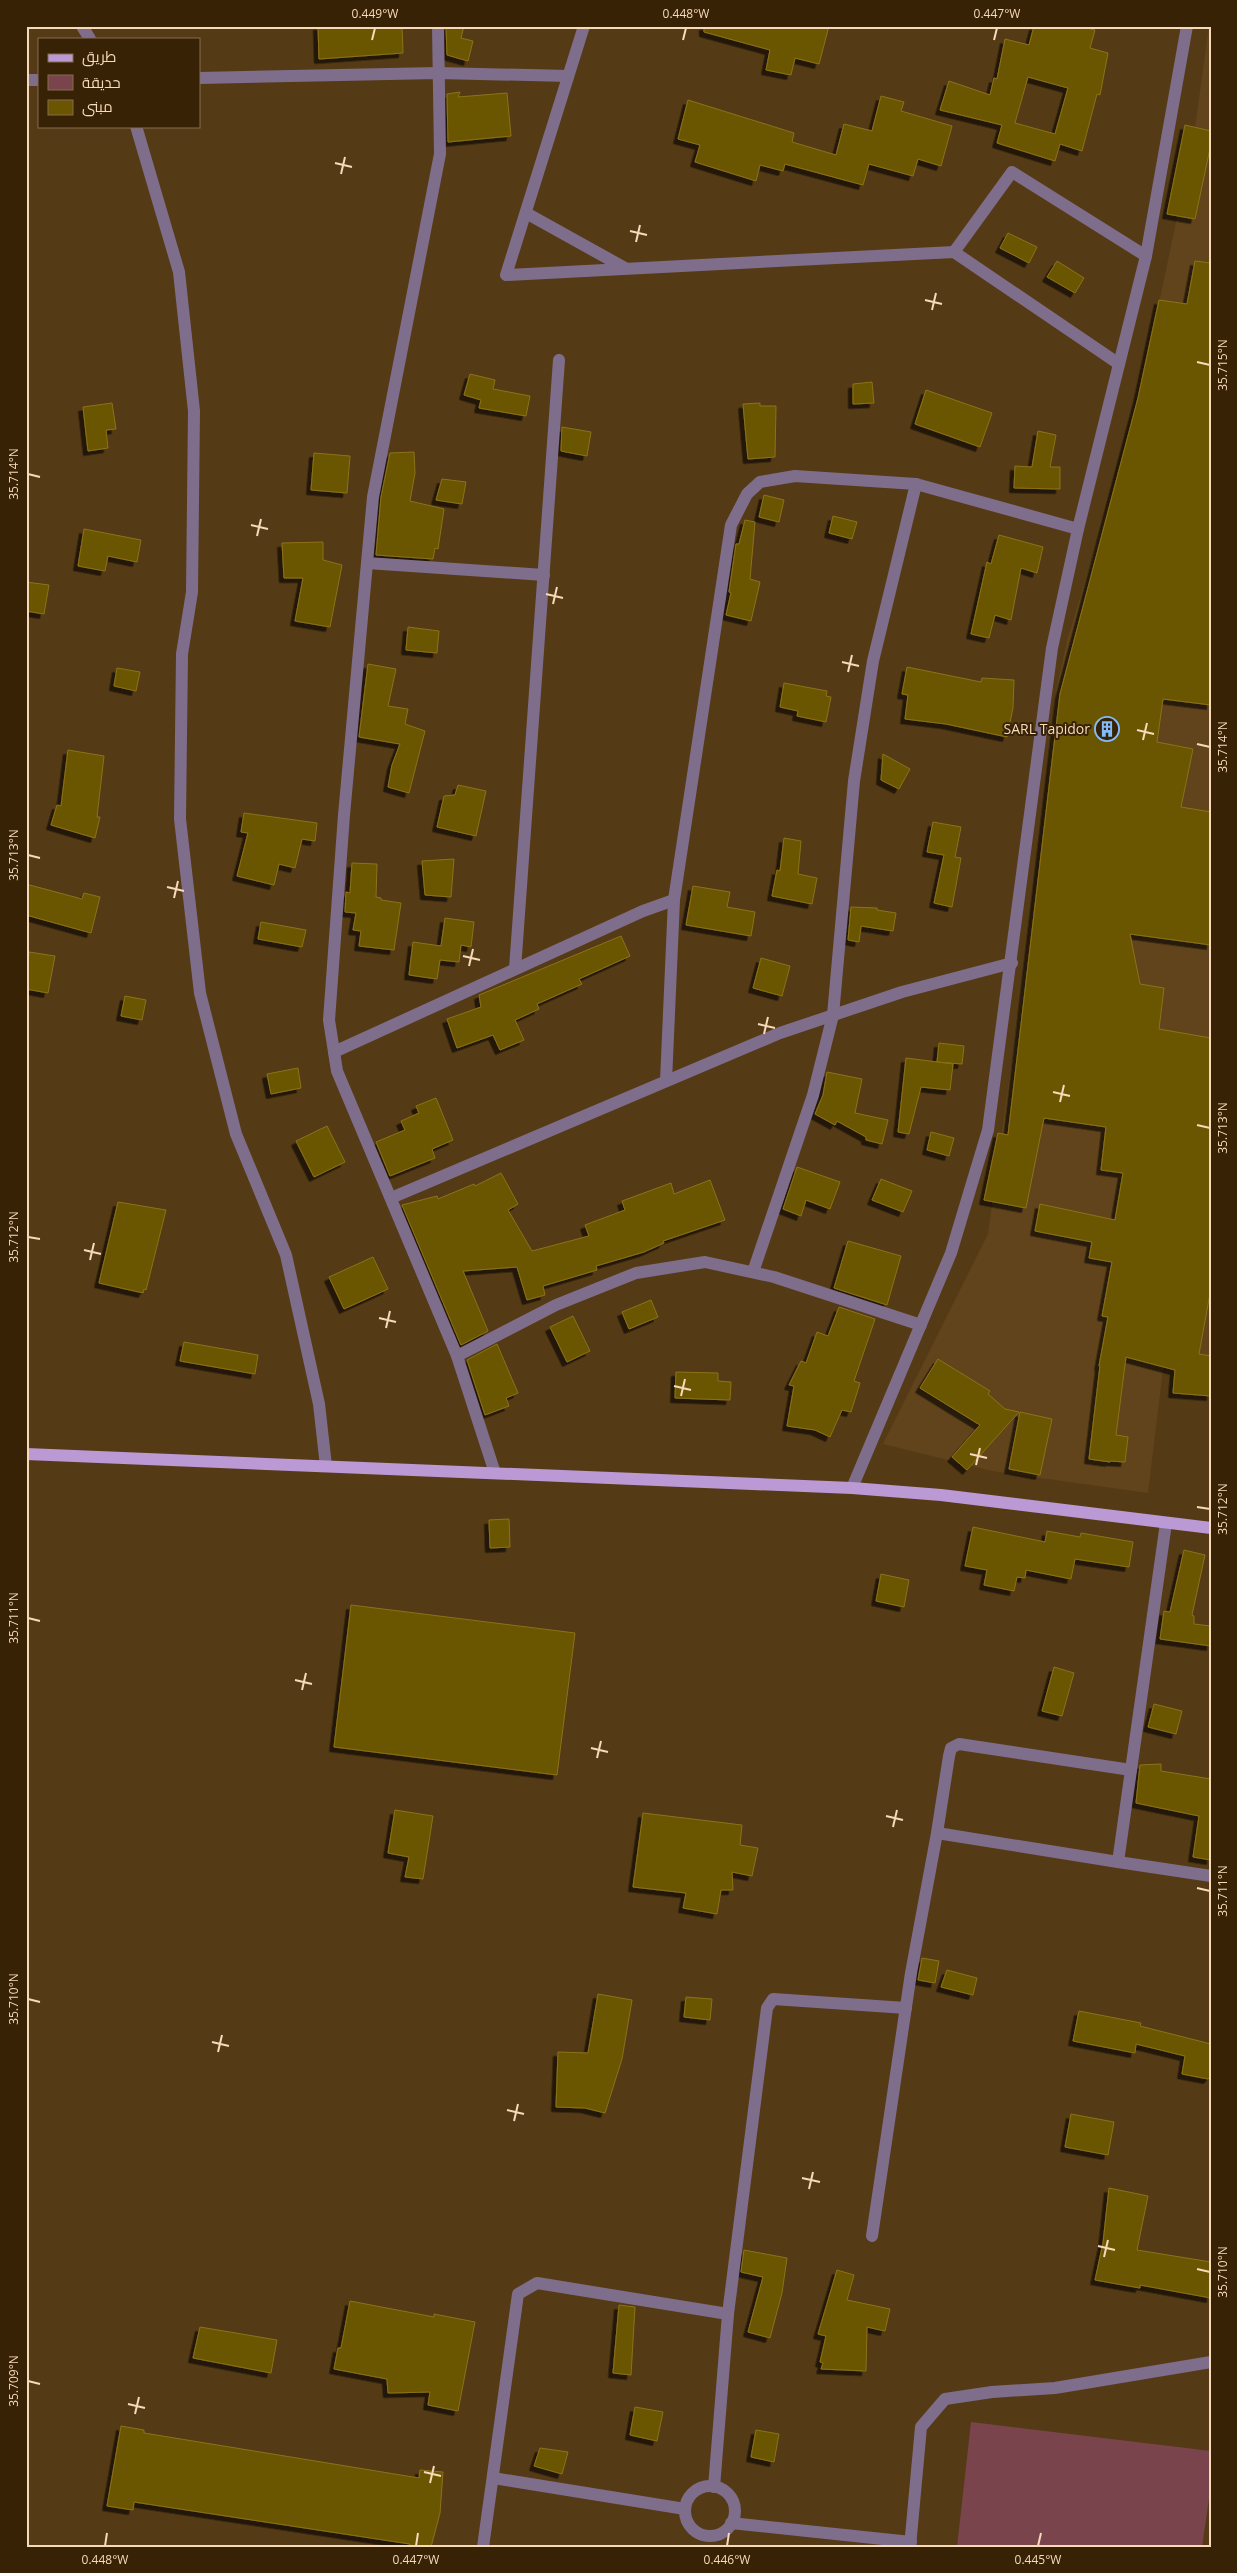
<svg xmlns="http://www.w3.org/2000/svg" width="1237" height="2573" font-family="'Open Sans',Cairo,sans-serif">
	<style>
		.built { fill: #62441c }
		.green { fill: #7a444c }
		.building { fill: #6b5500; stroke: #8c721a; fill-rule: evenodd; filter: url(#shadow) }
		.lines { fill: none; stroke-linecap: round; stroke-linejoin: round }
		.minor { stroke: #7f6e8b; stroke-width: 12 }
		.major { stroke: #bb99d4; stroke-width: 12 }
		.ticks { fill: none; stroke: #f7daba; stroke-width: 2 }
		.labels { text-anchor: middle; stroke-width: 4; stroke-linejoin: round; paint-order: stroke }
		.poi-label { font-size: 14px; fill: #f7daba; stroke: #372205; text-anchor: end }
		.neatline { fill: none; stroke: #f7daba; stroke-width: 2 }
		.ticks-label { font-size: 12px; text-anchor: middle; fill: #f7daba }
	</style>
	<defs>
		<filter id="shadow"><feDropShadow dx="-4.5" dy="4.5" stdDeviation="0" flood-color="#0009"/></filter>
	</defs>
	<rect width="100%" height="100%" fill="#553a16"/>
	<path class="built" d="M1209 26 1211 1371 1164 1361 1148 1493 992 1471 883 1444 988 1234 1041 847 1056 691 1067 641 1138 405 1194 135Z"/>
	<path class="green" d="M971 2422 1211 2451V2485L1202 2547H957Z"/>
	<g class="building">
		<path d="M318 26H402L403 53 319 59Z"/>
		<path d="M446 26H464L461 38 473 41 468 61 447 55Z"/>
		<path d="M704 26H829L819 64 795 58 791 75 766 70 770 50 704 32Z"/>
		<path d="M1034 26H1080L1095 30 1090 48 1108 53 1100 95 1097 94 1082 151 1060 144 1055 161 997 143 1002 125 940 110 949 81 990 95 994 78 997 79 1005 39 1029 45ZM1028 77 1068 88 1055 134 1015 123Z"/>
		<path d="M460 92 458 97 507 93 511 136 448 142 447 94Z"/>
		<path d="M881 96 904 102 901 111 952 126 941 166 918 159 913 176 869 164 863 185 785 164 783 171 760 165 756 181 695 162 700 145 678 139 688 100 794 133 792 142 836 155 844 124 872 131Z"/>
		<path d="M1185 125 1211 131V144L1195 219 1167 214Z"/>
		<path d="M1008 233 1037 247 1029 263 1000 248Z"/>
		<path d="M1057 261 1084 278 1075 293 1047 277Z"/>
		<path d="M1195 261 1211 263V705L1163 699 1157 742 1193 749 1181 807 1211 812V945L1130 934 1140 984 1164 988 1159 1029 1211 1038V1288L1199 1354 1211 1356V1396L1173 1393 1175 1370 1126 1357 1116 1435 1128 1437 1125 1462 1110 1461V1462L1089 1459 1100 1366H1099L1108 1317 1102 1316 1112 1262 1089 1258 1092 1242 1035 1231 1040 1204 1115 1220 1123 1173 1101 1170 1106 1127 1044 1118 1026 1208 984 1200 998 1133 1008 1135 1060 694 1138 398 1159 300 1187 304Z"/>
		<path d="M470 374 495 380 493 389 530 396 526 416 479 408 481 400 464 395Z"/>
		<path d="M872 382 874 403 853 404V384Z"/>
		<path d="M926 390 992 413 980 447 915 424Z"/>
		<path d="M112 403 116 429 106 430 108 448 88 451 83 407Z"/>
		<path d="M760 403V406H776L775 457 748 459 743 404Z"/>
		<path d="M562 427 591 432 587 456 561 451Z"/>
		<path d="M1038 431 1056 435 1050 467H1060V489L1014 488 1015 466 1032 467Z"/>
		<path d="M414 452 415 473 410 501 444 509 438 549 435 548 433 559 376 555 381 497 390 453Z"/>
		<path d="M314 453 350 456 347 493 311 490Z"/>
		<path d="M442 479 466 482 462 504 436 500Z"/>
		<path d="M764 495 784 500 779 522 759 517Z"/>
		<path d="M833 516 857 522 852 539 829 533Z"/>
		<path d="M745 520 755 522 750 579 760 582 751 621 726 615 731 593 729 592 736 544H739Z"/>
		<path d="M84 529 141 540 137 562 108 556 105 571 78 566Z"/>
		<path d="M999 535 1043 547 1037 573 1021 568 1011 620 995 615 989 638 971 634 987 562 991 564Z"/>
		<path d="M323 542V560L342 565 330 627 295 621 303 578H284L282 543Z"/>
		<path d="M26 582 49 585 44 614 26 611Z"/>
		<path d="M408 627 439 631 437 653 406 650Z"/>
		<path d="M368 664 396 669 388 706 408 709 405 724 425 731 409 793 388 787 392 765 400 744 359 737Z"/>
		<path d="M907 667 981 682 982 678 1014 680 1013 708 1007 737 946 724 905 719 908 695 902 694Z"/>
		<path d="M117 668 140 672 136 691 114 686Z"/>
		<path d="M784 683 827 691 826 696 831 697 826 722 797 716 798 711 780 707Z"/>
		<path d="M68 750 104 756 97 817H100L95 838 51 825 57 805 61 806Z"/>
		<path d="M883 754 910 769 899 789 881 780Z"/>
		<path d="M458 785 486 791 476 836 437 827 444 796 455 795Z"/>
		<path d="M244 813 317 823 315 841 302 839 295 868 279 864 274 885 237 876 248 833 241 832Z"/>
		<path d="M933 822 961 827 955 857 961 858 952 907 934 903 944 855 927 852Z"/>
		<path d="M784 838 801 841 798 874 817 878 812 904 772 896 777 870 780 871Z"/>
		<path d="M454 859 451 897 425 895 422 861Z"/>
		<path d="M352 863 377 864 376 897 381 898V900L401 903 394 950 359 946 361 931 353 930 356 913 345 912 346 892 350 893Z"/>
		<path d="M26 884 82 899 84 893 100 897 91 933 26 915Z"/>
		<path d="M693 886 730 892 727 907 755 912 751 936 686 925Z"/>
		<path d="M851 907 877 908V910L896 913 893 931 861 926 859 942 848 940Z"/>
		<path d="M445 918 474 922 471 947 461 945 459 962 440 960 437 979 409 975 413 942 441 946Z"/>
		<path d="M261 922 306 930 302 947 258 939Z"/>
		<path d="M621 936 630 956 579 979 582 984 537 1004 539 1009 515 1020 524 1040 500 1050 493 1035 457 1048 447 1019 481 1007 479 995Z"/>
		<path d="M29 952 55 956 48 993 26 989Z"/>
		<path d="M761 958 790 966 782 996 753 988Z"/>
		<path d="M125 996 146 1000 142 1020 121 1016Z"/>
		<path d="M939 1043 964 1046 962 1064 937 1062Z"/>
		<path d="M906 1058 953 1064 950 1090 921 1087 909 1134 898 1132Z"/>
		<path d="M298 1068 301 1088 271 1094 267 1074Z"/>
		<path d="M827 1072 862 1079 855 1113 888 1120 882 1144 866 1140V1137L837 1121 835 1125 815 1114 823 1095Z"/>
		<path d="M436 1098 453 1140 432 1149 435 1158 390 1176 376 1142 405 1130 401 1121 419 1113 416 1106Z"/>
		<path d="M327 1126 345 1162 314 1177 296 1141Z"/>
		<path d="M931 1132 954 1138 949 1156 927 1150Z"/>
		<path d="M797 1167 840 1182 830 1209 806 1200 801 1216 783 1209Z"/>
		<path d="M501 1173 518 1204 508 1210 532 1251 589 1236 585 1225 625 1210 622 1201 671 1183 674 1194 710 1180 725 1220 663 1241 664 1243 644 1252 596 1266 597 1270 543 1286 545 1295 527 1300 517 1267 463 1271 488 1331 461 1345 402 1205 437 1196 438 1199 474 1184 475 1186Z"/>
		<path d="M881 1179 912 1191 903 1212 872 1200Z"/>
		<path d="M118 1202 166 1210 146 1290 144 1289 143 1293 99 1283Z"/>
		<path d="M848 1241 901 1256 887 1305 834 1288Z"/>
		<path d="M373 1257 388 1289 344 1309 329 1277Z"/>
		<path d="M651 1300 658 1317 629 1329 622 1312Z"/>
		<path d="M839 1307 875 1319 854 1381 860 1383 851 1412 842 1410 830 1437 815 1430 787 1426 794 1386 789 1385 801 1361 806 1363 817 1332 828 1336Z"/>
		<path d="M573 1316 590 1351 567 1362 550 1327Z"/>
		<path d="M184 1342 258 1355 255 1374 180 1361Z"/>
		<path d="M497 1344 518 1393 506 1398 509 1406 485 1415 467 1360Z"/>
		<path d="M938 1359 990 1391 988 1394 1005 1409 1019 1412 967 1470 952 1457 980 1425 920 1388Z"/>
		<path d="M676 1372 718 1373V1381L731 1382 730 1400 675 1398Z"/>
		<path d="M1020 1412 1052 1419 1040 1475 1009 1469Z"/>
		<path d="M509 1519 510 1547 490 1548 489 1520Z"/>
		<path d="M973 1527 1045 1542 1047 1531 1080 1537 1081 1533 1133 1542 1129 1567 1075 1559 1071 1579 1026 1570 1025 1578 1017 1577 1014 1591 984 1585 987 1570 965 1566Z"/>
		<path d="M1184 1550 1205 1555 1192 1615 1194 1616V1624L1211 1626V1646L1160 1639 1164 1611 1170 1612Z"/>
		<path d="M881 1574 909 1580 904 1607 876 1601Z"/>
		<path d="M351 1605 575 1633 557 1775 334 1747Z"/>
		<path d="M1054 1667 1074 1673 1062 1716 1042 1711Z"/>
		<path d="M1154 1704 1182 1711 1176 1734 1148 1727Z"/>
		<path d="M1161 1764V1771L1211 1779V1860L1193 1857 1199 1816 1136 1803 1140 1765Z"/>
		<path d="M395 1810 433 1816 423 1879 405 1877 409 1857 388 1853Z"/>
		<path d="M643 1813 742 1825 740 1845 758 1848 752 1876 732 1872 733 1890H721L717 1914 683 1908 686 1893 633 1887Z"/>
		<path d="M922 1958 939 1961 935 1983 918 1980Z"/>
		<path d="M947 1970 977 1978 973 1995 941 1987Z"/>
		<path d="M598 1994 632 2000 622 2059 605 2113 585 2108 556 2107 558 2052 588 2053Z"/>
		<path d="M686 1997 712 1999 710 2020 684 2017Z"/>
		<path d="M1079 2011 1141 2023 1140 2026 1211 2044V2076L1208 2079 1182 2074 1185 2056 1136 2044 1135 2053 1073 2041Z"/>
		<path d="M1071 2114 1114 2122 1108 2155 1065 2147Z"/>
		<path d="M1109 2188 1148 2196 1137 2250 1211 2262V2298L1140 2285V2288L1095 2280 1103 2243Z"/>
		<path d="M744 2250 787 2258 782 2293 770 2338 748 2332 763 2277 741 2272Z"/>
		<path d="M837 2270 854 2275 847 2300 890 2309 885 2331 867 2327 866 2371 821 2369 823 2363 820 2362 826 2336 818 2334Z"/>
		<path d="M350 2301 434 2317V2314L475 2322 458 2411 428 2405 430 2392 388 2393 387 2379 334 2369 338 2348H341Z"/>
		<path d="M619 2305 635 2307 631 2375 613 2373Z"/>
		<path d="M200 2327 277 2340 271 2373 193 2358Z"/>
		<path d="M635 2407 663 2412 657 2441 630 2435Z"/>
		<path d="M121 2426 144 2430V2433L419 2478 420 2470 443 2472 440 2513 431 2547H409L410 2544 134 2502 133 2510 107 2506Z"/>
		<path d="M756 2430 779 2434 774 2462 751 2457Z"/>
		<path d="M540 2448 568 2452 562 2474 534 2466Z"/>
	</g>
	<g class="lines">
		<g class="minor">
			<path d="M82 26 90 39"/>
			<path d="M438 26 440 154 373 497 344 815 329 1020 337 1071 457 1356 495 1473"/>
			<path d="M584 26 506 275 954 252 1119 364"/>
			<path d="M199 78 438 73 568 76"/>
			<path d="M26 80H39"/>
			<path d="M136 126 179 272 194 411 192 592 182 654 180 819 200 993 236 1134 286 1255 319 1404 326 1466"/>
			<path d="M526 213 625 268"/>
			<path d="M954 252 1012 172 1146 256"/>
			<path d="M367 563 544 575"/>
			<path d="M515 969 559 360"/>
			<path d="M334 1052 643 911 674 900"/>
			<path d="M666 1081 674 900 731 525 747 494 760 482 795 476 916 484 1078 529"/>
			<path d="M391 1198 780 1033 902 992 1012 963"/>
			<path d="M753 1272 813 1095 833 1015 854 781 873 661 916 484"/>
			<path d="M457 1356 556 1305 636 1273 705 1262 774 1277 921 1325"/>
			<path d="M852 1488 951 1253 988 1130 1052 648 1078 529 1146 256 1187 26"/>
			<path d="M1166 1523 1118 1862 1211 1876"/>
			<path d="M937 1833 949 1756 951 1748 959 1744 1131 1770"/>
			<path d="M872 2236 911 1973 937 1833 1118 1862"/>
			<path d="M493 2478 685 2509"/>
			<circle cx="710" cy="2511" r="25"/>
			<path d="M714 2487 728 2314 767 2008 773 1999 906 2008"/>
			<path d="M731 2523 911 2542"/>
			<path d="M483 2547 518 2294 537 2283 728 2314"/>
			<path d="M910 2547 921 2427 945 2399 992 2392 1055 2388 1211 2362"/>
		</g>
		<path class="major" d="M26 1454 852 1488 941 1495 1211 1528"/>
	</g>
	<path class="ticks" d="M372 40 375 28M683 40 686 28M994 40 997 28M335 163 352 167M341 174 345 157M630 231 647 235M636 242 640 225M925 300 942 304M932 310 936 293M1197 362 1210 365M28 474 40 477M251 525 268 529M257 536 261 519M546 594 563 598M553 604 557 587M842 662 859 666M848 672 852 655M1137 730 1154 734M1143 740 1147 723M1197 744 1210 747M28 855 40 858M167 887 184 891M174 898 178 881M463 956 480 960M469 966 473 949M758 1024 775 1028M764 1034 768 1017M1053 1092 1070 1096M1060 1102 1064 1085M1197 1125 1210 1128M28 1237 40 1239M84 1250 101 1254M90 1260 94 1243M379 1318 396 1322M386 1328 390 1311M674 1386 691 1390M681 1396 685 1379M970 1454 987 1458M976 1465 980 1448M1197 1507 1210 1509M28 1618 40 1621M295 1680 312 1684M302 1690 306 1673M591 1748 608 1752M597 1758 601 1741M886 1816 903 1820M893 1827 897 1810M1197 1888 1210 1891M28 1999 40 2002M212 2042 229 2046M218 2052 222 2035M507 2110 524 2114M514 2121 518 2104M802 2178 820 2182M809 2189 813 2172M1098 2246 1115 2250M1104 2257 1108 2240M1197 2269 1210 2272M28 2381 40 2384M128 2404 145 2408M135 2414 139 2397M424 2472 441 2476M430 2483 434 2466M105 2546 107 2533M416 2546 418 2533M727 2546 729 2533M1038 2546 1041 2533"/>
	<defs>
		<symbol id="building-ring" viewBox="-11 -11 22 22"><circle r="9.5" fill="#372205" stroke="#82bcfa" stroke-width="1.5"/><path d="M-4-6H4V6H1V3H-1V6H-4ZM-2.5-4.3h1.7v1.8h-1.7ZM.8-4.3h1.7v1.8H.8ZM-2.5-1h1.7V.8h-1.7ZM.8-1h1.7V.8H.8Z" fill="#82bcfa"/></symbol>
	</defs>
	<g fill-rule="evenodd">
		<use href="#building-ring" x="1093" y="715" width="28" height="28"/>
	</g>
	<g class="labels">
		<g class="poi-label">
			<text x="1090" y="734">SARL Tapidor</text>
		</g>
	</g>
	<rect width="1237" height="2573" fill="none" stroke="#372205" stroke-width="55"/>
	<rect x="38" y="38" width="162" height="90" fill="#372205" stroke="#846c4d"/>
	<rect x="48" y="54" width="25" height="8" fill="#bb99d4" stroke="#846c4d"/>
	<text x="82" y="62" font-size="15" fill="#f7daba">طريق</text>
	<rect x="48" y="75" width="25" height="15" fill="#7a444c" stroke="#846c4d"/>
	<text x="82" y="88" font-size="15" fill="#f7daba">حديقة</text>
	<rect x="48" y="100" width="25" height="15" fill="#6b5500" stroke="#846c4d"/>
	<text x="82" y="112" font-size="15" fill="#f7daba">مبنى</text>
	<rect x="28" y="28" width="1182" height="2518" class="neatline"/>
	<g class="ticks-label">
		<text x="375" y="18">0.449°W</text>
		<text x="686" y="18">0.448°W</text>
		<text x="997" y="18">0.447°W</text>
		<text transform="translate(1223 365) rotate(-90)" y="4">35.715°N</text>
		<text transform="translate(14 474) rotate(-90)" y="4">35.714°N</text>
		<text transform="translate(1223 747) rotate(-90)" y="4">35.714°N</text>
		<text transform="translate(14 855) rotate(-90)" y="4">35.713°N</text>
		<text transform="translate(1223 1128) rotate(-90)" y="4">35.713°N</text>
		<text transform="translate(14 1237) rotate(-90)" y="4">35.712°N</text>
		<text transform="translate(1223 1509) rotate(-90)" y="4">35.712°N</text>
		<text transform="translate(14 1618) rotate(-90)" y="4">35.711°N</text>
		<text transform="translate(1223 1891) rotate(-90)" y="4">35.711°N</text>
		<text transform="translate(14 1999) rotate(-90)" y="4">35.710°N</text>
		<text transform="translate(1223 2272) rotate(-90)" y="4">35.710°N</text>
		<text transform="translate(14 2381) rotate(-90)" y="4">35.709°N</text>
		<text x="105" y="2564">0.448°W</text>
		<text x="416" y="2564">0.447°W</text>
		<text x="727" y="2564">0.446°W</text>
		<text x="1038" y="2564">0.445°W</text>
	</g>
</svg>
